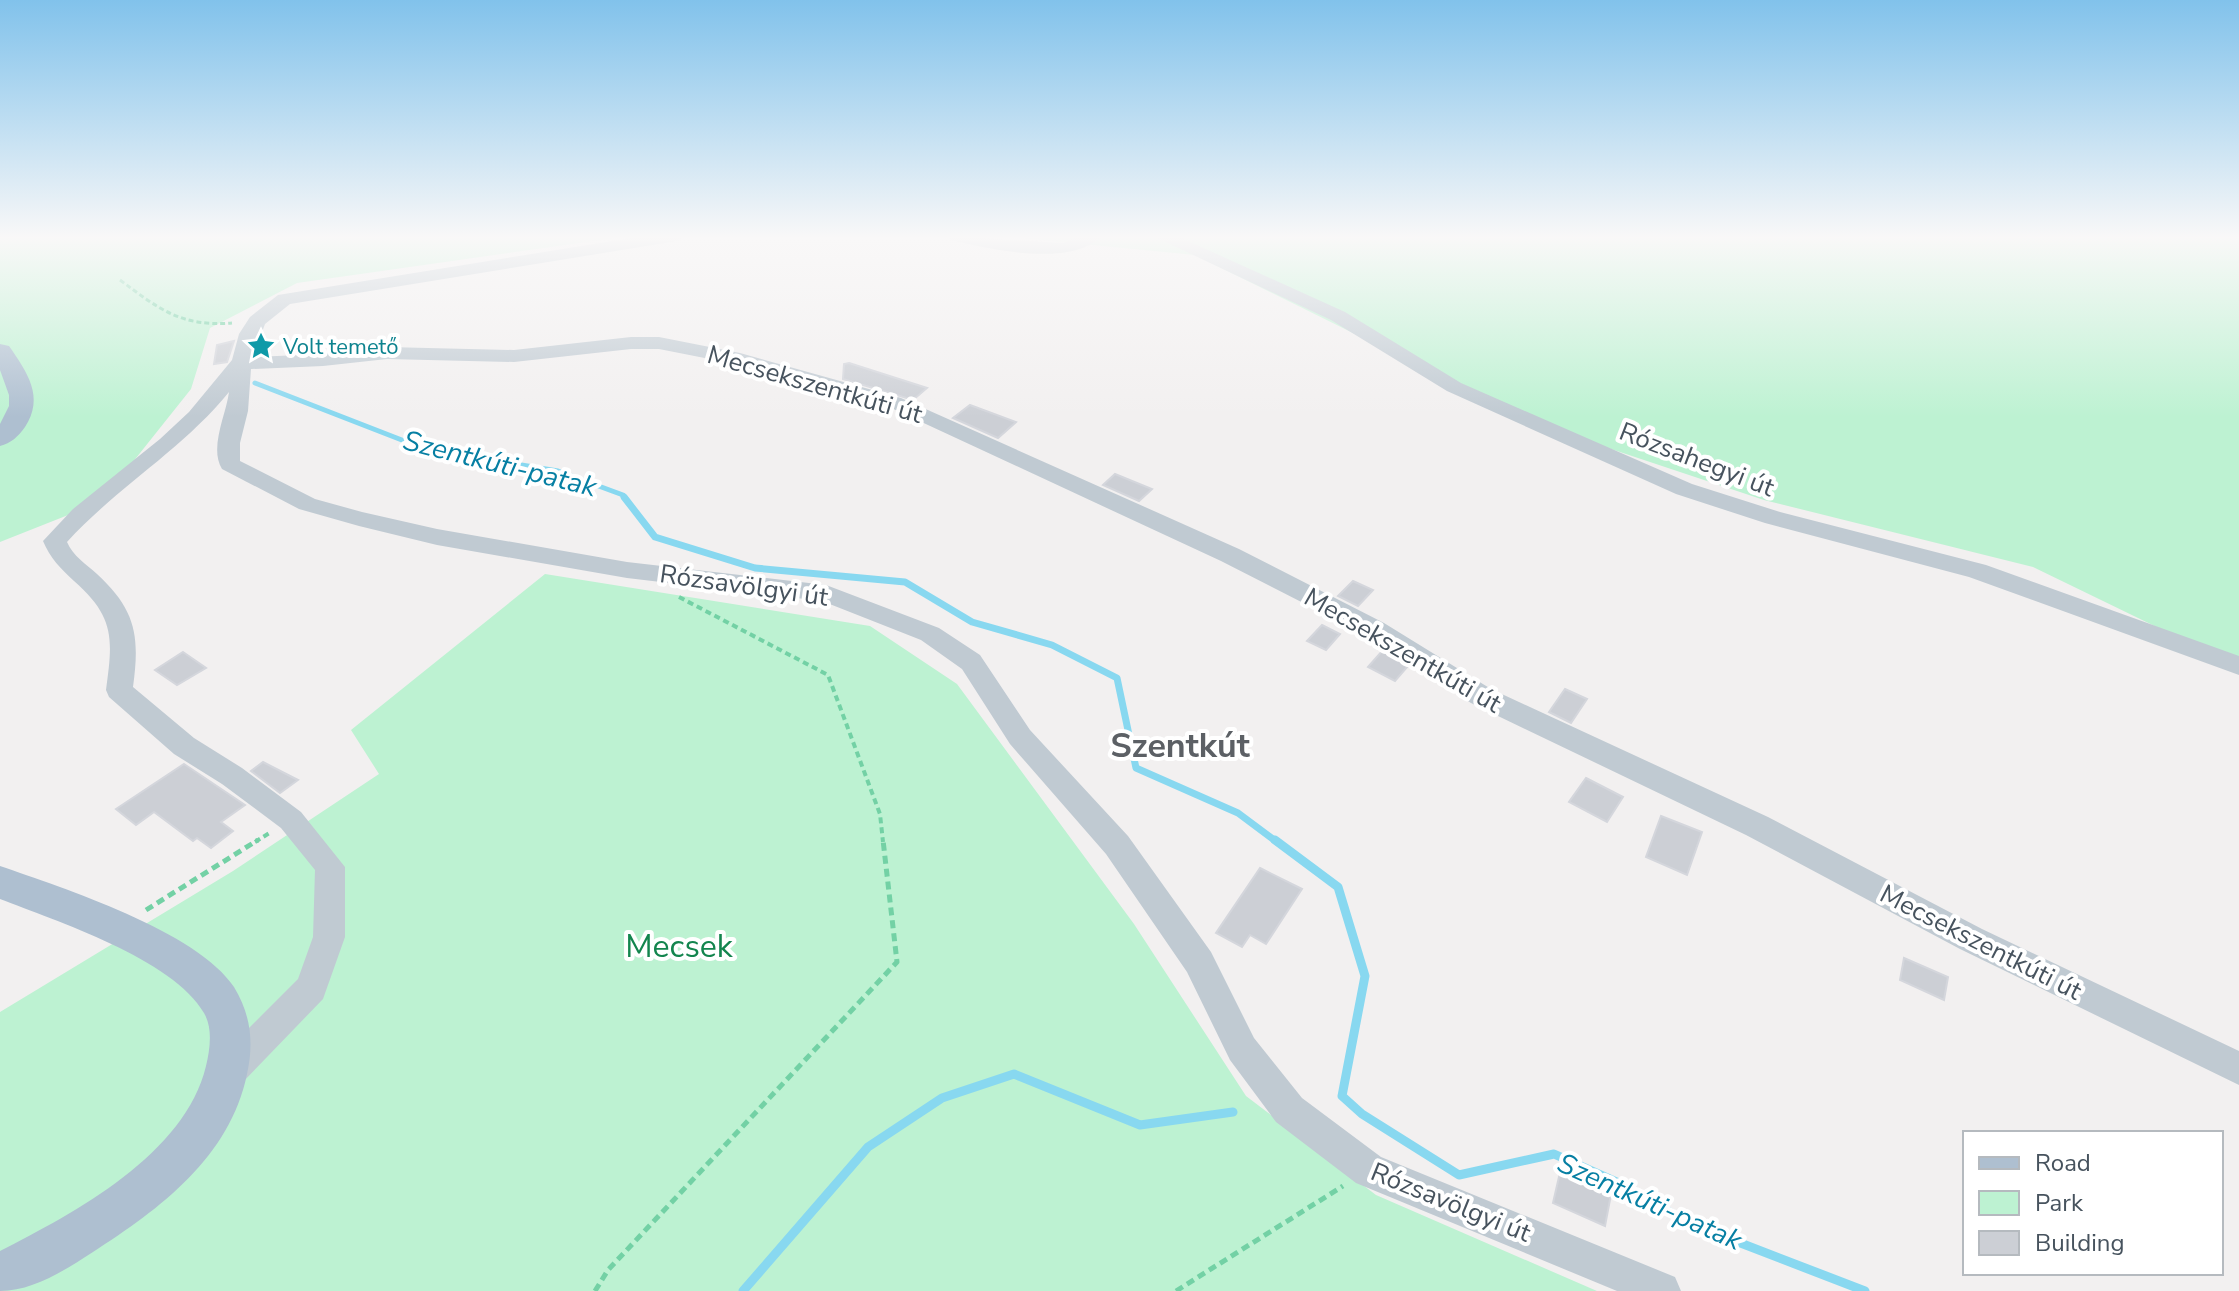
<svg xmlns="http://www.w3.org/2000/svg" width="2239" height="1291" font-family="'Nunito Sans',sans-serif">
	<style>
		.green { fill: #bdf2d2 }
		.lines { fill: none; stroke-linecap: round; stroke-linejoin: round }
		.stream-far2 { stroke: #88d8f0; stroke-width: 5 }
		.stream-far1 { stroke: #88d8f0; stroke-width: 7 }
		.stream { stroke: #88d8f0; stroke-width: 9 }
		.building { fill: #cccfd5; stroke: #d4d6dc; stroke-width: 2 }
		.path-far2 { stroke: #73d1a5; stroke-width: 3; stroke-dasharray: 5 3; stroke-linecap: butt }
		.path-far1 { stroke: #73d1a5; stroke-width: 4; stroke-dasharray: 6 4; stroke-linecap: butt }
		.path { stroke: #73d1a5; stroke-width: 5; stroke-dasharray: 8 5; stroke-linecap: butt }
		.minor { fill: #c0cad2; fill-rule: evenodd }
		.major { fill: #aebfd0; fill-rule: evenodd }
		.labels { text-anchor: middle; stroke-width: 8; stroke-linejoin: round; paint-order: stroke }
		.far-culture-label { font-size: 22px; fill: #0d838f; stroke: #fff; text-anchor: start }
		.street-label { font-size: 26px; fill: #47535e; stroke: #fff }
		.water-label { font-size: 28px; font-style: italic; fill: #067fa3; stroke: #fff }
		.near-park-label { font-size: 32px; fill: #13854e; stroke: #fff }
		.district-label { font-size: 34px; font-weight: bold; fill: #5c6065; stroke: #fff }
	</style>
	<rect width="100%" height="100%" fill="#f2f0f0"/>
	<g class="green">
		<path d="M0 236H628L297 283 210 328 191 389 101 502 0 542Z"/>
		<path d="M1001 236H2239V667L2033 567 1764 500 1539 425 1195 255Z"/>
		<path d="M545 574 870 626 957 684 1134 924 1246 1096 1376 1195 1597 1291H0V1012L233 871 379 774 351 730Z"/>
	</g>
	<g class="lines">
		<path class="stream-far2" d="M255 383 425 449 558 471 623 495 626 499"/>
		<path class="stream-far1" d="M624 497 655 537 755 568 905 582 972 622 1052 645 1117 678 1136 768 1238 813 1277 842"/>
		<g class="stream">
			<path d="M1275 840 1338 887 1365 976 1342 1096 1362 1114 1459 1175 1554 1154 1628 1187 1686 1222 1865 1291"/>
			<path d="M743 1291 868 1147 942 1098 1014 1074 1140 1125 1233 1112"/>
		</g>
	</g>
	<g class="building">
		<path d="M234 341 227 362 214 364 217 345Z"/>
		<path d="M849 363 927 388 913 400 843 379 844 364Z"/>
		<path d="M970 405 1016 422 998 438 953 418Z"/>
		<path d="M1115 474 1152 489 1139 501 1103 485Z"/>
		<path d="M1353 581 1373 590 1358 606 1338 596Z"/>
		<path d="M1322 625 1340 634 1326 650 1307 641Z"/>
		<path d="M1383 650 1408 666 1395 681 1368 667Z"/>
		<path d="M183 652 206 668 177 685 155 670Z"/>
		<path d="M1565 689 1587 699 1571 723 1549 712Z"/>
		<path d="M263 762 298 780 280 793 251 771Z"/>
		<path d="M184 764 245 805 221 822 233 831 211 848 197 838 193 841 154 812 136 825 116 809Z"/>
		<path d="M1586 778 1623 797 1607 822 1569 802Z"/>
		<path d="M1661 816 1702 832 1687 875 1646 857Z"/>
		<path d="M1260 868 1302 889 1266 944 1250 935 1242 947 1216 933Z"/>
		<path d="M1904 958 1948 977 1944 1000 1900 980Z"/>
		<path d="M1561 1168 1612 1189 1605 1226 1553 1203Z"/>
	</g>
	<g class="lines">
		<path class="path-far2" d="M120 280C159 309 181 327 232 323"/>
		<g class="path-far1">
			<path d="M679 597 828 675 880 814 883 842"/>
			<path d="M255 842 271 832"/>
		</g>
		<g class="path">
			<path d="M146 910 258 840"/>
			<path d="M595 1291 608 1270 897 962 883 840"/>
			<path d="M1176 1291 1343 1186"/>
		</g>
		<g class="minor">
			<path d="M643 236H686L677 241 290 304 265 324 253 357 323 354 387 347 514 350 631 337H659L740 353 901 398 1239 549 1384 623 1491 689 1768 817 1982 929 2239 1051V1085L1960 949 1746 835 1471 703 1366 635 1221 561 887 406 730 363 659 349H631L514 362 387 359 323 366 251 369 248 411 240 443V461L315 499 362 512 437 529 627 562 826 585 939 628 980 655 1030 730 1128 836 1211 952 1254 1038 1302 1098 1381 1157 1675 1277 1681 1291H1617L1356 1183 1276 1122 1230 1060 1187 972 1106 854 1010 744 962 669 921 640 822 601 627 578 437 545 359 526 299 509 222 469C209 448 226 415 229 392 182 450 117 487 67 542 73 556 86 564 97 574 136 610 140 636 133 687L194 738 242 768 301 812 345 867V937L323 999 241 1084 229 1089 217 1084 212 1072 217 1060 298 979 313 937 315 870 281 828 222 784 174 754 109 697 106 690C113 639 115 617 74 581 61 569 50 558 43 541L73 509 160 439 189 412 232 360 239 334 250 317 278 295Z"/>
			<path d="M948 236 1063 243 1078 236H1102C1070 268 990 249 951 240Z"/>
			<path d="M1153 236H1177L1345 312 1461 383 1692 484 1780 512 1986 565 2239 656V675L1969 577 1765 523 1676 494 1447 391 1331 320Z"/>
		</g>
		<g class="major">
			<path d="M0 344 9 346C27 372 45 397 25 427 18 437 11 443 0 446V424L9 406V395L0 370Z"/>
			<path d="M0 866C63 888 197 931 234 987 251 1015 254 1043 247 1074 230 1157 160 1209 93 1252 65 1270 33 1291 0 1291V1251C75 1213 185 1154 206 1066 210 1050 213 1028 204 1013 173 959 56 921 0 899Z"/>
		</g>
	</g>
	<linearGradient id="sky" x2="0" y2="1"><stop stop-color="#81c2eb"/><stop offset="0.57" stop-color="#f9f8f8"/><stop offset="1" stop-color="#f9f8f8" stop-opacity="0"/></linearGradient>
	<rect width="2239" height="417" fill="url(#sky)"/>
	<defs>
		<symbol id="sight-bare" viewBox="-9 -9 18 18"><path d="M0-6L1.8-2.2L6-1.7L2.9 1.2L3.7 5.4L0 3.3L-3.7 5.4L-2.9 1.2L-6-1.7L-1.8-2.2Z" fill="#0f9aa8" stroke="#fff" stroke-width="2.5" paint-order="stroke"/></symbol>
	</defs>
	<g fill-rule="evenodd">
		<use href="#sight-bare" x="241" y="326" width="40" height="40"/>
	</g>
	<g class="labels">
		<g class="far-culture-label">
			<text x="283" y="354">Volt temető</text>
		</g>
		<g class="street-label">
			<text transform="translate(815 384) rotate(16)" y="9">Mecsekszentkúti út</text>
			<text transform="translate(1697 459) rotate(21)" y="9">Rózsahegyi út</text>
			<text transform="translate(744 585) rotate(8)" y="9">Rózsavölgyi út</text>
			<text transform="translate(1403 650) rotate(30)" y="9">Mecsekszentkúti út</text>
			<text transform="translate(1981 942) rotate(27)" y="9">Mecsekszentkúti út</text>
			<text transform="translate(1451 1202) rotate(22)" y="9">Rózsavölgyi út</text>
		</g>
		<g class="water-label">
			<text transform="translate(500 463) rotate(14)" y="10">Szentkúti-patak</text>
			<text transform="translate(1650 1201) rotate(24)" y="10">Szentkúti-patak</text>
		</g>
		<g class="near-park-label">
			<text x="679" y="957">Mecsek</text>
		</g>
		<g class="district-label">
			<text x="1180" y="757">Szentkút</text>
		</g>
	</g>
	<rect x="1963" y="1131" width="260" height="144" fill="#ffffff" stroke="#b5babf" stroke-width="2"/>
	<rect x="1979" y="1157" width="40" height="12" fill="#aebfd0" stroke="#b5babf" stroke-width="2"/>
	<text x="2035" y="1171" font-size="24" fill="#47535e">Road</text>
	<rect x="1979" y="1191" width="40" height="24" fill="#bdf2d2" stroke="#b5babf" stroke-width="2"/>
	<text x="2035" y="1211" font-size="24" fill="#47535e">Park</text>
	<rect x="1979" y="1231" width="40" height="24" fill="#cccfd5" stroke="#b5babf" stroke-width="2"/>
	<text x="2035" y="1251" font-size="24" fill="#47535e">Building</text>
</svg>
